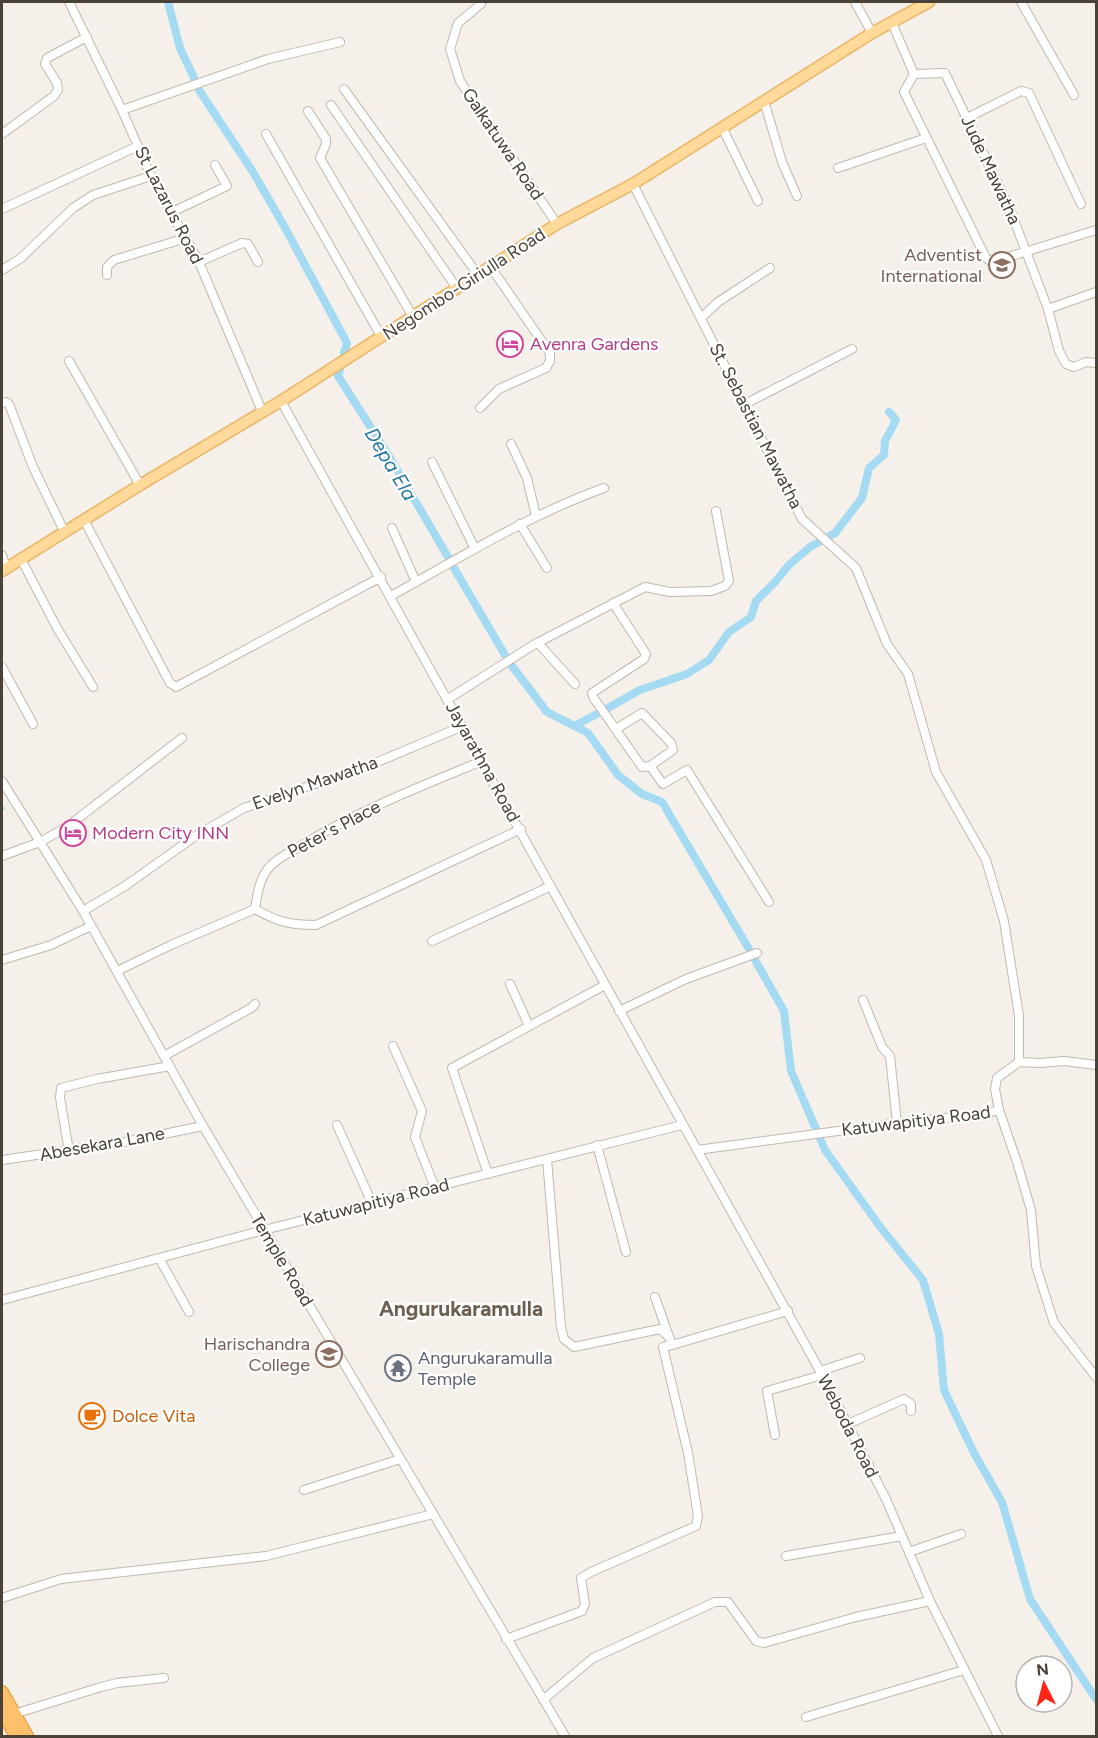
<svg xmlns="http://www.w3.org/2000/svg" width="1098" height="1738" font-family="Figtree,sans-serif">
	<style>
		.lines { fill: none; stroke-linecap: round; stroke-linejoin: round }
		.stream { stroke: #a5daf3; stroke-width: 2 }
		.canal { stroke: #a5daf3; stroke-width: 8 }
		.minor-casing { stroke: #c1b8ac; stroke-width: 10 }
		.major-casing { stroke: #e9b565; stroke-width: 13 }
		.highway-casing { stroke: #e49436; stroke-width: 14 }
		.minor { stroke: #fff; stroke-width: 8 }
		.major { stroke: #ffd999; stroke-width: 10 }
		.highway { stroke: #ffc06b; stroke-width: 12 }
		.labels { text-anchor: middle; stroke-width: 4.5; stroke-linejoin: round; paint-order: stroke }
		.street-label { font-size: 18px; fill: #4a4137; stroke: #fff }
		.education-label { font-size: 18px; fill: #785e54; stroke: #fff; text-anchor: end }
		.hotel-label { font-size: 18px; fill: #b23c85; stroke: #fff; text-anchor: start }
		.worship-label { font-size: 18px; fill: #5b616d; stroke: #fff; text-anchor: start }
		.food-label { font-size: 18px; fill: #c56008; stroke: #fff; text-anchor: start }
		.water-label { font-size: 20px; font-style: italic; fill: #2779a2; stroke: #fff }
		.quarter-label { font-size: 21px; font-weight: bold; fill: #6d5e4e; stroke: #fff }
	</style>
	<rect width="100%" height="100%" fill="#f5f1ea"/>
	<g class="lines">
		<path class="stream" d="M2 809 4 808"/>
		<g class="canal">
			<path d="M168 2 180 48 194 78"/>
			<path d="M199 90 253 172 284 226 347 343 344 353"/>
			<path d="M340 370 338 376 389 456 448 557"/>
			<path d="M454 568 505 655"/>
			<path d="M512 666 547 712 588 733 618 775 642 794 662 802 749 949"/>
			<path d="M608 708 640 690 687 674 709 660 729 632 751 617 756 601 775 582 789 565 810 547 835 533 862 498 869 468 884 455 885 441 896 420 889 412"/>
			<path d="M574 726 597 714"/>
			<path d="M755 960 784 1011 791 1071 825 1150 881 1228 923 1280 939 1334 944 1390 974 1453 1002 1502 1030 1599 1096 1699"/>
		</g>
		<defs>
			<g id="minor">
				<path d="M69 2 122 110 151 176 199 262 262 411"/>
				<path d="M480 2 481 4 458 23 450 49 460 81 557 224"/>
				<path d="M855 2 872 33"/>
				<path d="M1021 2 1074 95"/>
				<path d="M892 23 914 74 945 73 1009 207 1048 309 1059 351 1066 364 1074 367 1086 362 1096 363"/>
				<path d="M914 74 904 92 986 258 992 262 1096 230"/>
				<path d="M344 89 478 275"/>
				<path d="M764 101 782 162 797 196"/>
				<path d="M331 105 456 287"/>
				<path d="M122 110 268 59 340 42"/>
				<path d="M308 111 326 139V144L320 158 412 315"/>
				<path d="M967 118 1021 91 1029 93 1081 204"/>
				<path d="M722 127 758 201"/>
				<path d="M2 134 54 96 58 90 57 83 45 64 47 58 87 37"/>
				<path d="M266 134 381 336"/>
				<path d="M838 168 926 138"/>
				<path d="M633 184 802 519 856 568 887 644 908 674 936 772 986 860 1004 921 1019 1016V1062"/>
				<path d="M2 209 138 146"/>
				<path d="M172 212 227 186 215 165"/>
				<path d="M199 262 242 243 248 244 258 262"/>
				<path d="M2 270 21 258 73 208 93 195 151 176"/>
				<path d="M107 275V267L114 260 186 238"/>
				<path d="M1048 309 1096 292"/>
				<path d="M701 318 718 302 770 268"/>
				<path d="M69 361 140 485"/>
				<path d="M281 401 820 1371 886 1499 930 1601 998 1736"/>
				<path d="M2 403 6 402 9 404 33 467 65 533"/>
				<path d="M745 404 852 349"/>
				<path d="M480 408 499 389 546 368 550 361V353L490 266"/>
				<path d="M511 444 527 478 536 516"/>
				<path d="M432 462 475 549"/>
				<path d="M84 520 170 683 176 687 381 577"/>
				<path d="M520 524 547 568"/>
				<path d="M392 528 416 582"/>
				<path d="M2 555 6 568"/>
				<path d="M21 559 57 628 93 687"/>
				<path d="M391 596C461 557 529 515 604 488"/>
				<path d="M613 603 646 654 644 659 592 693 593 697 642 767 650 766 673 750 671 743 642 713 616 729"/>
				<path d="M538 643 575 684"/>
				<path d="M2 667 33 724"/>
				<path d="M448 699 535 644 645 587 670 592 711 591 725 586 729 581 716 511"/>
				<path d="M650 766 663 784 687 770 769 902"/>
				<path d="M2 781 83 911 203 1126 565 1736"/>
				<path d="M2 856 40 842 67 827 182 738"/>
				<path d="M255 909C278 922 290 925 316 925L521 829"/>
				<path d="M83 911 125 886 197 835 244 808 368 766 463 726"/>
				<path d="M432 941 551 886"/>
				<path d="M2 960 51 945 91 926"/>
				<path d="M117 971 171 945 255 909C257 896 259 881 267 870 274 860 287 854 297 848 355 812 419 787 482 761"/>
				<path d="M510 984 529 1026"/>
				<path d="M863 1000 882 1047 890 1056 897 1123"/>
				<path d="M619 1011 686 979 757 953"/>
				<path d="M393 1046 422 1111 415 1137 435 1188"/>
				<path d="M164 1056 251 1008 255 1004"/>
				<path d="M1096 1065 1064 1061 1040 1063 1019 1062 997 1078 995 1089 999 1110 1017 1162 1031 1210 1036 1266 1054 1323 1096 1377"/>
				<path d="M337 1125 372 1203"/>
				<path d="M597 1145 626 1252"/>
				<path d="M697 1150 897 1123 984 1114 999 1110"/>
				<path d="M69 1151 60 1098 61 1088 97 1079 170 1066"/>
				<path d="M547 1159 561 1327 564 1339 574 1347 660 1329 669 1337"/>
				<path d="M2 1160 125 1142 203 1126"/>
				<path d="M488 1174 452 1068 605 985"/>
				<path d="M159 1258 189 1312"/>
				<path d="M2 1300 264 1230 682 1125"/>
				<path d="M672 1345 788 1311"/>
				<path d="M820 1371 860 1358"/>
				<path d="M848 1424 904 1399 911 1404V1411"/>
				<path d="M775 1435 767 1391 822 1375"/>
				<path d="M304 1490 400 1459"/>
				<path d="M909 1552 961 1534"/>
				<path d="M786 1556 902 1536"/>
				<path d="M2 1598 61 1579 266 1556 433 1514"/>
				<path d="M506 1639 582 1611 585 1604 581 1578 591 1572 696 1526 698 1516 688 1453 663 1347 672 1345 655 1297"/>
				<path d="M543 1700 593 1658 715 1602H728L756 1641 764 1643 856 1617 930 1601"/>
				<path d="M14 1714 101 1687 117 1683 164 1678"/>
				<path d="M806 1717 964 1670"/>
			</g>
			<path id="major" d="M2 571 140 485 281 401 557 224 633 184 872 33 929 2"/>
			<g id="highway">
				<path d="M2 1692 27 1736"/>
				<path d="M2 1712 16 1736"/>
			</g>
		</defs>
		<use href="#minor" class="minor-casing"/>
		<use href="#major" class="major-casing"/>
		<use href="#highway" class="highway-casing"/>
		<use href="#minor" class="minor"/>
		<use href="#major" class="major"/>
		<use href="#highway" class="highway"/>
	</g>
	<defs>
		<symbol id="school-ring" viewBox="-11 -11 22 22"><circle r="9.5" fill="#fff" stroke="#8d6e63" stroke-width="1.5"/><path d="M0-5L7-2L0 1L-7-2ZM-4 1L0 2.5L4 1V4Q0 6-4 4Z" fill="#8d6e63"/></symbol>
		<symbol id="hotel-ring" viewBox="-11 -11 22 22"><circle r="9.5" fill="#fff" stroke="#d1479c" stroke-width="1.5"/><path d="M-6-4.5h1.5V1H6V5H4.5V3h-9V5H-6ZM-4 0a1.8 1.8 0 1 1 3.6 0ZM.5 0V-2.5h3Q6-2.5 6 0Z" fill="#d1479c"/></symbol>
		<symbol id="temple-ring" viewBox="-11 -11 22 22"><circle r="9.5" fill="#fff" stroke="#6b7280" stroke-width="1.5"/><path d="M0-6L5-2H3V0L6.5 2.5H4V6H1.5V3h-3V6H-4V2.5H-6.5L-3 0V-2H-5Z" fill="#6b7280"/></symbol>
		<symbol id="cafe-ring" viewBox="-11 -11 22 22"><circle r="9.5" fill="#fff" stroke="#e8710a" stroke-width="1.5"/><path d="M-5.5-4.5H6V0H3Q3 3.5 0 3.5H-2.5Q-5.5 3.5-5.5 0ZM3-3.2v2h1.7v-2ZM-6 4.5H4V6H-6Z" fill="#e8710a"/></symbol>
	</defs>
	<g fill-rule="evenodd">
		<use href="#school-ring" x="987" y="250" width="30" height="30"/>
		<use href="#hotel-ring" x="495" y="329" width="30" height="30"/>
		<use href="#hotel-ring" x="58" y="818" width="30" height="30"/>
		<use href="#school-ring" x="314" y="1339" width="30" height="30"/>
		<use href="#temple-ring" x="383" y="1353" width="30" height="30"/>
		<use href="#cafe-ring" x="77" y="1401" width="30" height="30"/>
	</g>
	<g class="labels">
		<g class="street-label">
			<text transform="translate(503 144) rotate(56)" y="6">Galkatuwa Road</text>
			<text transform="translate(991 170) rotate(65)" y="6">Jude Mawatha</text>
			<text transform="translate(169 205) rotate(63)" y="6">St Lazarus Road</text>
			<text transform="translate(464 284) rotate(-33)" y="6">Negombo-Giriulla Road</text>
			<text transform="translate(756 426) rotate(63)" y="6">St. Sebastian Mawatha</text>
			<text transform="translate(483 762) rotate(61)" y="6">Jayarathna Road</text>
			<text transform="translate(315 783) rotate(-19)" y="6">Evelyn Mawatha</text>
			<text transform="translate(334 829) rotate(-28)" y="6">Peter's Place</text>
			<text transform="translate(916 1121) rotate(-7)" y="6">Katuwapitiya Road</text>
			<text transform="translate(102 1144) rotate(-10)" y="6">Abesekara Lane</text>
			<text transform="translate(376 1202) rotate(-14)" y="6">Katuwapitiya Road</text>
			<text transform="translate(282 1260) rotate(59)" y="6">Temple Road</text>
			<text transform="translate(848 1426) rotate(63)" y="6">Weboda Road</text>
		</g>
		<g class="education-label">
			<text x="982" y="261">Adventist<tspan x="982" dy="21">International</tspan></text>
			<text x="310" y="1350">Harischandra<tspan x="310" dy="21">College</tspan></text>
		</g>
		<g class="hotel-label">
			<text x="530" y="350">Avenra Gardens</text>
			<text x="92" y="839">Modern City INN</text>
		</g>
		<g class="worship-label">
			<text x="418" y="1364">Angurukaramulla<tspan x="418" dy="21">Temple</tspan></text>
		</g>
		<g class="food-label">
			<text x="112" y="1422">Dolce Vita</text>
		</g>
		<g class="water-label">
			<text transform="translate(391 464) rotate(59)" y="7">Depa Ela</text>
		</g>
		<g class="quarter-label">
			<text x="461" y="1316">Angurukaramulla</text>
		</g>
	</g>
	<rect width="1098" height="1738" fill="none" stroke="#4a4137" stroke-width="6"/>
	<g transform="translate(1044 1684) rotate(354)"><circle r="28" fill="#ffffff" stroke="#b7b3af" stroke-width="1.5"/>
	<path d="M0-4.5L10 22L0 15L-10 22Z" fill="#ff2517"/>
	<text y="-9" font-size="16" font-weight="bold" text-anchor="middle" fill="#4a4137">N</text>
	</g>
</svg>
